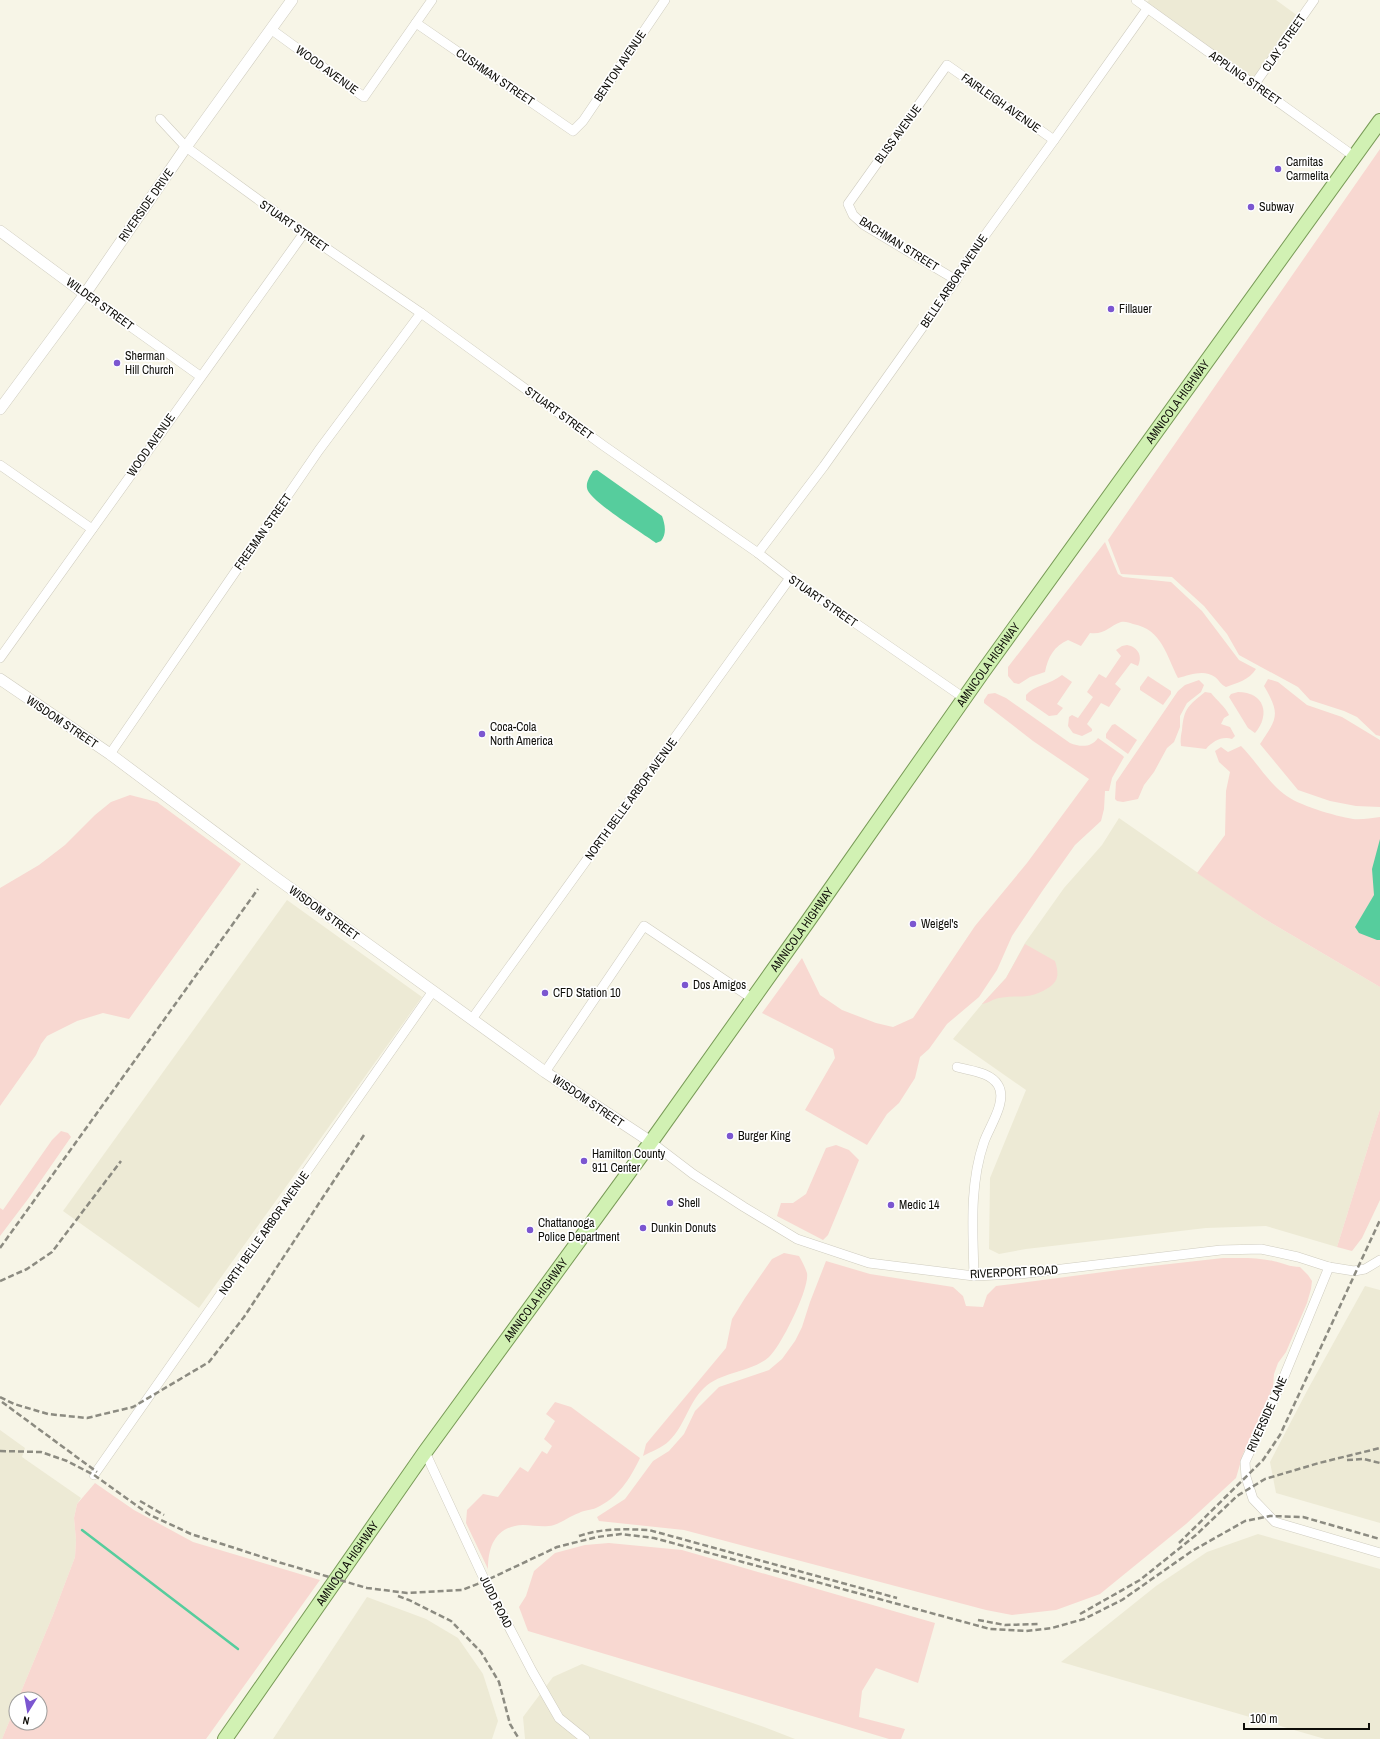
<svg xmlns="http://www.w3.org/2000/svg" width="1380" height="1739" font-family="'Archivo Narrow',sans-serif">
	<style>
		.built { fill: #edead5 }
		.green { fill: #f8d8d1 }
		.water { fill: #56cd9d }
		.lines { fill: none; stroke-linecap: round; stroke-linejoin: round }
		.stream { stroke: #56cd9d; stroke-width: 2.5 }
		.minor-casing { stroke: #cfccbf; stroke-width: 10 }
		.tertiary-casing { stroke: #cfccbf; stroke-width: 12 }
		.primary-casing { stroke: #799b57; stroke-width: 16 }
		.minor { stroke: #fff; stroke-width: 9 }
		.tertiary { stroke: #fff; stroke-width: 11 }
		.primary { stroke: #d1f1b3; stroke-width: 14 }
		.rail { stroke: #8c8b81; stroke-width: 2.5; stroke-dasharray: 6 3; stroke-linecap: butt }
		.poi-dot { fill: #7b56d0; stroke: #fff; stroke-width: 1.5 }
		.labels { text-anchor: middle; stroke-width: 3.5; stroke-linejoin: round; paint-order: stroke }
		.street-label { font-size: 12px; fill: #0e0d08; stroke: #fff }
		.poi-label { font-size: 12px; fill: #0e0d08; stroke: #fff; text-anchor: start }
	</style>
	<rect width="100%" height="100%" fill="#f7f5e7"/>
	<g class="built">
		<path d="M1149 0H1276L1298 16 1253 78 1147 2Z"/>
		<path d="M1119 818 1263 918 1380 987V1109L1337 1247 1266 1226 1206 1228 1026 1249 999 1254 989 1249 990 1178 1026 1090 953 1039 982 1004 1006 978 1025 943 1064 888 1102 845Z"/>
		<path d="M287 900 422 997 199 1308 63 1211Z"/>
		<path d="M1365 1286 1380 1290V1523L1276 1493 1270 1462 1308 1389Z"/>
		<path d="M0 1430 25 1448 22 1457 81 1498 77 1504 74 1518 76 1540 75 1557 53 1615 18 1699H16V1705L2 1739H0Z"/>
		<path d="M1258 1534 1380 1569V1739H1325L1061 1662 1156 1586 1207 1552Z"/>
		<path d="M367 1597 426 1619 458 1638 483 1674 498 1721 492 1739H273Z"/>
		<path d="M582 1664 764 1727 795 1739H525L523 1717 553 1677Z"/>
	</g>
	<g class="green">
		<path d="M1380 149V736L1376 735 1357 717 1344 711 1310 700 1298 687 1239 655 1227 634 1204 606 1172 577 1121 574 1108 540Z"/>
		<path d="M1105 542 1118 574 1123 577 1171 582 1202 611 1239 660 1256 669C1249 680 1237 683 1226 687 1221 685 1219 680 1215 677 1204 669 1190 675 1178 678 1167 657 1162 629 1133 624 1130 623 1125 621 1121 622 1109 626 1105 635 1090 633L1081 646 1068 640C1054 646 1048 657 1045 672L1030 677 1019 684 1014 683 1008 676V667Z"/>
		<path d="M1127 645C1138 647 1143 656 1138 666L1131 663 1115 684 1121 689 1109 707 1101 703 1087 724 1092 729V731L1082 736 1073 733 1068 726 1069 717 1072 715 1078 718 1093 697 1087 692 1099 674 1106 678 1121 656 1116 650 1122 646Z"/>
		<path d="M1062 675 1072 682 1057 704 1063 708 1057 715 1049 716 1026 700V695C1033 686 1051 684 1062 675Z"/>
		<path d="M1148 676 1171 691V694L1163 705 1140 690V687Z"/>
		<path d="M1268 679 1278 682 1307 705 1342 717 1380 740V807L1356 806 1330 801 1298 790 1260 744C1277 718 1281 715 1264 686Z"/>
		<path d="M1199 680 1204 685 1201 692 1187 703 1180 716V727L1174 742 1167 748 1154 772 1144 785 1138 799 1123 802 1117 801 1115 799 1116 782 1178 691 1185 685Z"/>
		<path d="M1205 692 1211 693C1217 701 1225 706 1229 715L1224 718 1221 724 1230 727 1235 736 1232 739C1222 736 1213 741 1206 749L1181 746C1180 740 1181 735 1182 730 1184 708 1188 706 1205 692Z"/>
		<path d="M1238 692C1264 692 1271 714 1255 733L1248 728 1229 697 1231 694Z"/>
		<path d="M995 693 1006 698 1070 743C1080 747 1091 748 1098 738L1122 755 1124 757 1112 778 1109 791H1105L1104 809 1101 821 1075 845 1043 890 1012 936 997 970 979 997 947 1024 929 1049 920 1057 915 1078 899 1103 887 1114 867 1145 805 1110 835 1058 833 1049 762 1013 802 958 820 995 842 1010 876 1023 893 1027 913 1018 975 926 1027 863 1089 779 1033 741 984 703V700L988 694Z"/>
		<path d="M1115 724 1137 740 1128 754 1106 738V734L1112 725Z"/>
		<path d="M1241 746C1256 761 1267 781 1284 794 1297 805 1335 816 1353 819 1361 820 1371 818 1380 817V987L1263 918 1197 873 1225 835 1226 791 1230 772 1219 762 1215 751 1221 747 1228 752Z"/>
		<path d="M130 795 157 802 241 864 129 1019 103 1013 77 1021 47 1036 41 1044 36 1055 0 1106V888L39 865 65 845 95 815 111 802Z"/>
		<path d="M1025 944 1055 961C1059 974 1059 981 1048 988 1027 1001 1020 994 999 998 993 999 989 1003 982 1004L1006 978Z"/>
		<path d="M1380 1109V1200L1362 1238 1352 1251 1337 1247Z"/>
		<path d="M61 1131 68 1133 71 1137 28 1199 0 1236V1208L3 1210 52 1140Z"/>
		<path d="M836 1145 849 1150 859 1160 828 1235 823 1240 777 1216 781 1203H793L806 1194 826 1148Z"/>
		<path d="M784 1253 799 1256C802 1261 805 1267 807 1273 810 1288 781 1346 769 1357 751 1373 722 1371 704 1388 688 1403 685 1426 669 1441 662 1448 652 1451 643 1456L646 1444 726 1348 732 1319 745 1298 772 1259Z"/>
		<path d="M1223 1258C1239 1258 1257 1257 1273 1261 1283 1263 1290 1267 1300 1267L1308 1275 1312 1281 1311 1289 1307 1303 1286 1352 1278 1363 1274 1374 1273 1387 1243 1454 1236 1478 1186 1524 1100 1594 1056 1610 1012 1615 986 1610 684 1530 599 1521 597 1517 625 1499 653 1461 669 1451 684 1434 695 1411 719 1387 769 1370 782 1359 795 1341 802 1327 810 1302 826 1261 870 1274 953 1287 963 1296 966 1306 983 1307 987 1295 996 1286 1134 1268Z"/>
		<path d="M555 1402 571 1407 640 1458C630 1479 618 1498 596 1508 591 1510 584 1510 579 1513 570 1516 563 1522 554 1525 543 1528 534 1525 523 1525 496 1526 488 1546 488 1569L466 1523 467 1510 483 1494 498 1497 520 1467 528 1472 542 1451 547 1454 552 1446 544 1439 555 1421 546 1414Z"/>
		<path d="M95 1483 134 1510 193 1542 320 1580 206 1739H2L16 1705V1723H40V1699H18L53 1615 75 1557 76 1540 74 1518 77 1504Z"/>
		<path d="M609 1543 682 1550 935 1623 918 1683 876 1668 862 1691 859 1717 905 1729 901 1739H889L528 1631 519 1607 526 1596 534 1571 555 1553 585 1545Z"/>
	</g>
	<g class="water">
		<path d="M597 470 662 516C665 524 667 534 661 541L656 543C644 534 588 500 587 488 586 482 590 476 593 471Z"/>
		<path d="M1380 839V940H1377L1359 933 1355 927 1374 895 1372 869Z"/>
	</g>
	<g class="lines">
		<path class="stream" d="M82 1530 238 1649"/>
		<defs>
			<g id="minor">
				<path d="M1136 0 1355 157"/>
				<path d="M416 23 573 131 583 121 665 0"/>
				<path d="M272 30 364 97 432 0"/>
				<path d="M1254 85 1314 0"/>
				<path d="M160 119 186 147 304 233 421 313 604 446 758 553 790 578 964 698"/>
				<path d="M956 280 864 225 853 215 848 204 947 65 1054 140"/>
				<path d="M85 294 200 376"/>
				<path d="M0 465 92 529"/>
				<path d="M758 553 824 466 956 280 970 256 1054 140 1147 9"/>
				<path d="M0 658 304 233"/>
				<path d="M110 754 319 450 421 313"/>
				<path d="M472 1019 790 578"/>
				<path d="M957 1067C971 1071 990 1072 998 1085 1008 1101 989 1127 984 1142 969 1185 973 1232 974 1276"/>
				<path d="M545 1072 644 926 753 999"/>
				<path d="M651 1142 693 1174 744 1207 797 1239 869 1263 974 1276 1020 1274 1221 1250 1261 1249 1298 1257 1329 1267 1354 1271 1365 1269 1380 1260"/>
				<path d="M1329 1267 1283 1379 1245 1462 1246 1477 1253 1499 1275 1522 1380 1553"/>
				<path d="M425 1452 485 1581 532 1671 559 1718 585 1739"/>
				<path d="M94 1475 433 991"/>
			</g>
			<g id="tertiary">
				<path d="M0 231 85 294"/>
				<path d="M0 409 85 294 186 147 292 0"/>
				<path d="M0 679 110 754 272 875 545 1072 651 1142"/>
			</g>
			<g id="primary">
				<path id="s1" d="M225 1739 425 1452 651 1142 806 924 982 673 1380 121"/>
			</g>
		</defs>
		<use href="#minor" class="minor-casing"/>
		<use href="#tertiary" class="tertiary-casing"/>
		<use href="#primary" class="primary-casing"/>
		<use href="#minor" class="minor"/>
		<use href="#tertiary" class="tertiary"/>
		<use href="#primary" class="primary"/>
		<g class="rail">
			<path d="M0 1248 258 889"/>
			<path d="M0 1281 27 1269 52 1252 121 1161"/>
			<path d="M0 1397 14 1404 48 1414 87 1418 133 1407 209 1362 244 1317 364 1135"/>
			<path d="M2 1402 97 1472"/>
			<path d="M0 1451 41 1452 67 1461 94 1475 150 1515 191 1534 278 1562 367 1588 407 1593 462 1590 485 1581 557 1547 597 1537 621 1534 654 1538 990 1629 1026 1631 1052 1628 1084 1619 1122 1600 1192 1551 1245 1521 1270 1516 1303 1517 1380 1539"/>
			<path d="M1347 1460 1364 1459 1380 1463"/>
			<path d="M140 1501 164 1515"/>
			<path d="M579 1536C602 1528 625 1529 649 1530L897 1598"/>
			<path d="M1179 1543 1263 1460 1280 1435 1380 1220"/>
			<path d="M398 1596 409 1600 451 1621 481 1652 499 1682 510 1724 519 1739"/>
			<path d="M1080 1614 1140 1580 1196 1535 1237 1496 1265 1479 1319 1463 1380 1448"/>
			<path d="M978 1620 1005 1625 1040 1624"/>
		</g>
	</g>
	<g class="poi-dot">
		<circle cx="1278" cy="169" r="4"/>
		<circle cx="1251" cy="207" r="4"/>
		<circle cx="1111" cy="309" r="4"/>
		<circle cx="117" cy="363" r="4"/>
		<circle cx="482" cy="734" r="4"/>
		<circle cx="913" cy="924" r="4"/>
		<circle cx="685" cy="985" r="4"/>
		<circle cx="545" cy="993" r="4"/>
		<circle cx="730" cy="1136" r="4"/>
		<circle cx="584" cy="1161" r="4"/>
		<circle cx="670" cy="1203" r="4"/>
		<circle cx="891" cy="1205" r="4"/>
		<circle cx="643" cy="1228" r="4"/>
		<circle cx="530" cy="1230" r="4"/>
	</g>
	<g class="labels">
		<g class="street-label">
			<text transform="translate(1284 43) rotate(-55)" y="4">CLAY STREET</text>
			<text transform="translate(620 66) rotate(-56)" y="4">BENTON AVENUE</text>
			<text transform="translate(327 70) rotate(36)" y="4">WOOD AVENUE</text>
			<text transform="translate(495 77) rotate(34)" y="4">CUSHMAN STREET</text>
			<text transform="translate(1245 78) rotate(35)" y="4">APPLING STREET</text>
			<text transform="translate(1001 103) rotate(35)" y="4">FAIRLEIGH AVENUE</text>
			<text transform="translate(898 134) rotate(-54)" y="4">BLISS AVENUE</text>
			<text transform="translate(146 205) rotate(-55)" y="4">RIVERSIDE DRIVE</text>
			<text transform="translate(294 226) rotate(35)" y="4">STUART STREET</text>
			<text transform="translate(899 244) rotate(32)" y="4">BACHMAN STREET</text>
			<text transform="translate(954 281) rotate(-56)" y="4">BELLE ARBOR AVENUE</text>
			<text transform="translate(100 304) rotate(36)" y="4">WILDER STREET</text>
			<text dy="4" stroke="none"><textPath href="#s1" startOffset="1642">AMNICOLA HIGHWAY</textPath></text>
			<text transform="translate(559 413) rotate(36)" y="4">STUART STREET</text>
			<text transform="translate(151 445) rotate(-55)" y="4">WOOD AVENUE</text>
			<text transform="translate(263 532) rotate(-55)" y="4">FREEMAN STREET</text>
			<text transform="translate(823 601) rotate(35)" y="4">STUART STREET</text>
			<text dy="4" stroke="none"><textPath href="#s1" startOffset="1318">AMNICOLA HIGHWAY</textPath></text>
			<text transform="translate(62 722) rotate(34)" y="4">WISDOM STREET</text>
			<text transform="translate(631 799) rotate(-54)" y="4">NORTH BELLE ARBOR AVENUE</text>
			<text transform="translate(324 913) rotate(36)" y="4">WISDOM STREET</text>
			<text dy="4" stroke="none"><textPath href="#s1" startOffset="994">AMNICOLA HIGHWAY</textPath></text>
			<text transform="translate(588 1101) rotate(34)" y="4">WISDOM STREET</text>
			<text transform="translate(264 1233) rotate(-55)" y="4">NORTH BELLE ARBOR AVENUE</text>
			<text transform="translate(1014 1272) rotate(-3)" y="4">RIVERPORT ROAD</text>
			<text dy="4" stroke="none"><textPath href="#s1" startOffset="538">AMNICOLA HIGHWAY</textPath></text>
			<text transform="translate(1267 1414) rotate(-66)" y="4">RIVERSIDE LANE</text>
			<text dy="4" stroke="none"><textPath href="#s1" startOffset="214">AMNICOLA HIGHWAY</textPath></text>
			<text transform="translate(496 1602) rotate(63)" y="4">JUDD ROAD</text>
		</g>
		<g class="poi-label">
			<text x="1286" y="166">Carnitas<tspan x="1286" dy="14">Carmelita</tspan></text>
			<text x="1259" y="211">Subway</text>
			<text x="1119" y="313">Fillauer</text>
			<text x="125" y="360">Sherman<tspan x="125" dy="14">Hill Church</tspan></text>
			<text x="490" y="731">Coca-Cola<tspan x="490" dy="14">North America</tspan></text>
			<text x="921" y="928">Weigel's</text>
			<text x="693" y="989">Dos Amigos</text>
			<text x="553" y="997">CFD Station 10</text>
			<text x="738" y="1140">Burger King</text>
			<text x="592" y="1158">Hamilton County<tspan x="592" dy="14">911 Center</tspan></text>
			<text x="678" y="1207">Shell</text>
			<text x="899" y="1209">Medic 14</text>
			<text x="538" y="1227">Chattanooga<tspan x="538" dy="14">Police Department</tspan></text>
			<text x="651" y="1232">Dunkin Donuts</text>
		</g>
	</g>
	<g transform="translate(28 1711) rotate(191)"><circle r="19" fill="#ffffff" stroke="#9f9e9c"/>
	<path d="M0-3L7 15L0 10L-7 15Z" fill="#7b56d0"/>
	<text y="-6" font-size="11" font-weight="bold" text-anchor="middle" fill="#0e0d08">N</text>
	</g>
	<path d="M1244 1723v6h125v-6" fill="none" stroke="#0e0d08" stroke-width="2"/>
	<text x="1250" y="1723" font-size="12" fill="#0e0d08" stroke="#ffffff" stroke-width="3" paint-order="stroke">100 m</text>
</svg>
